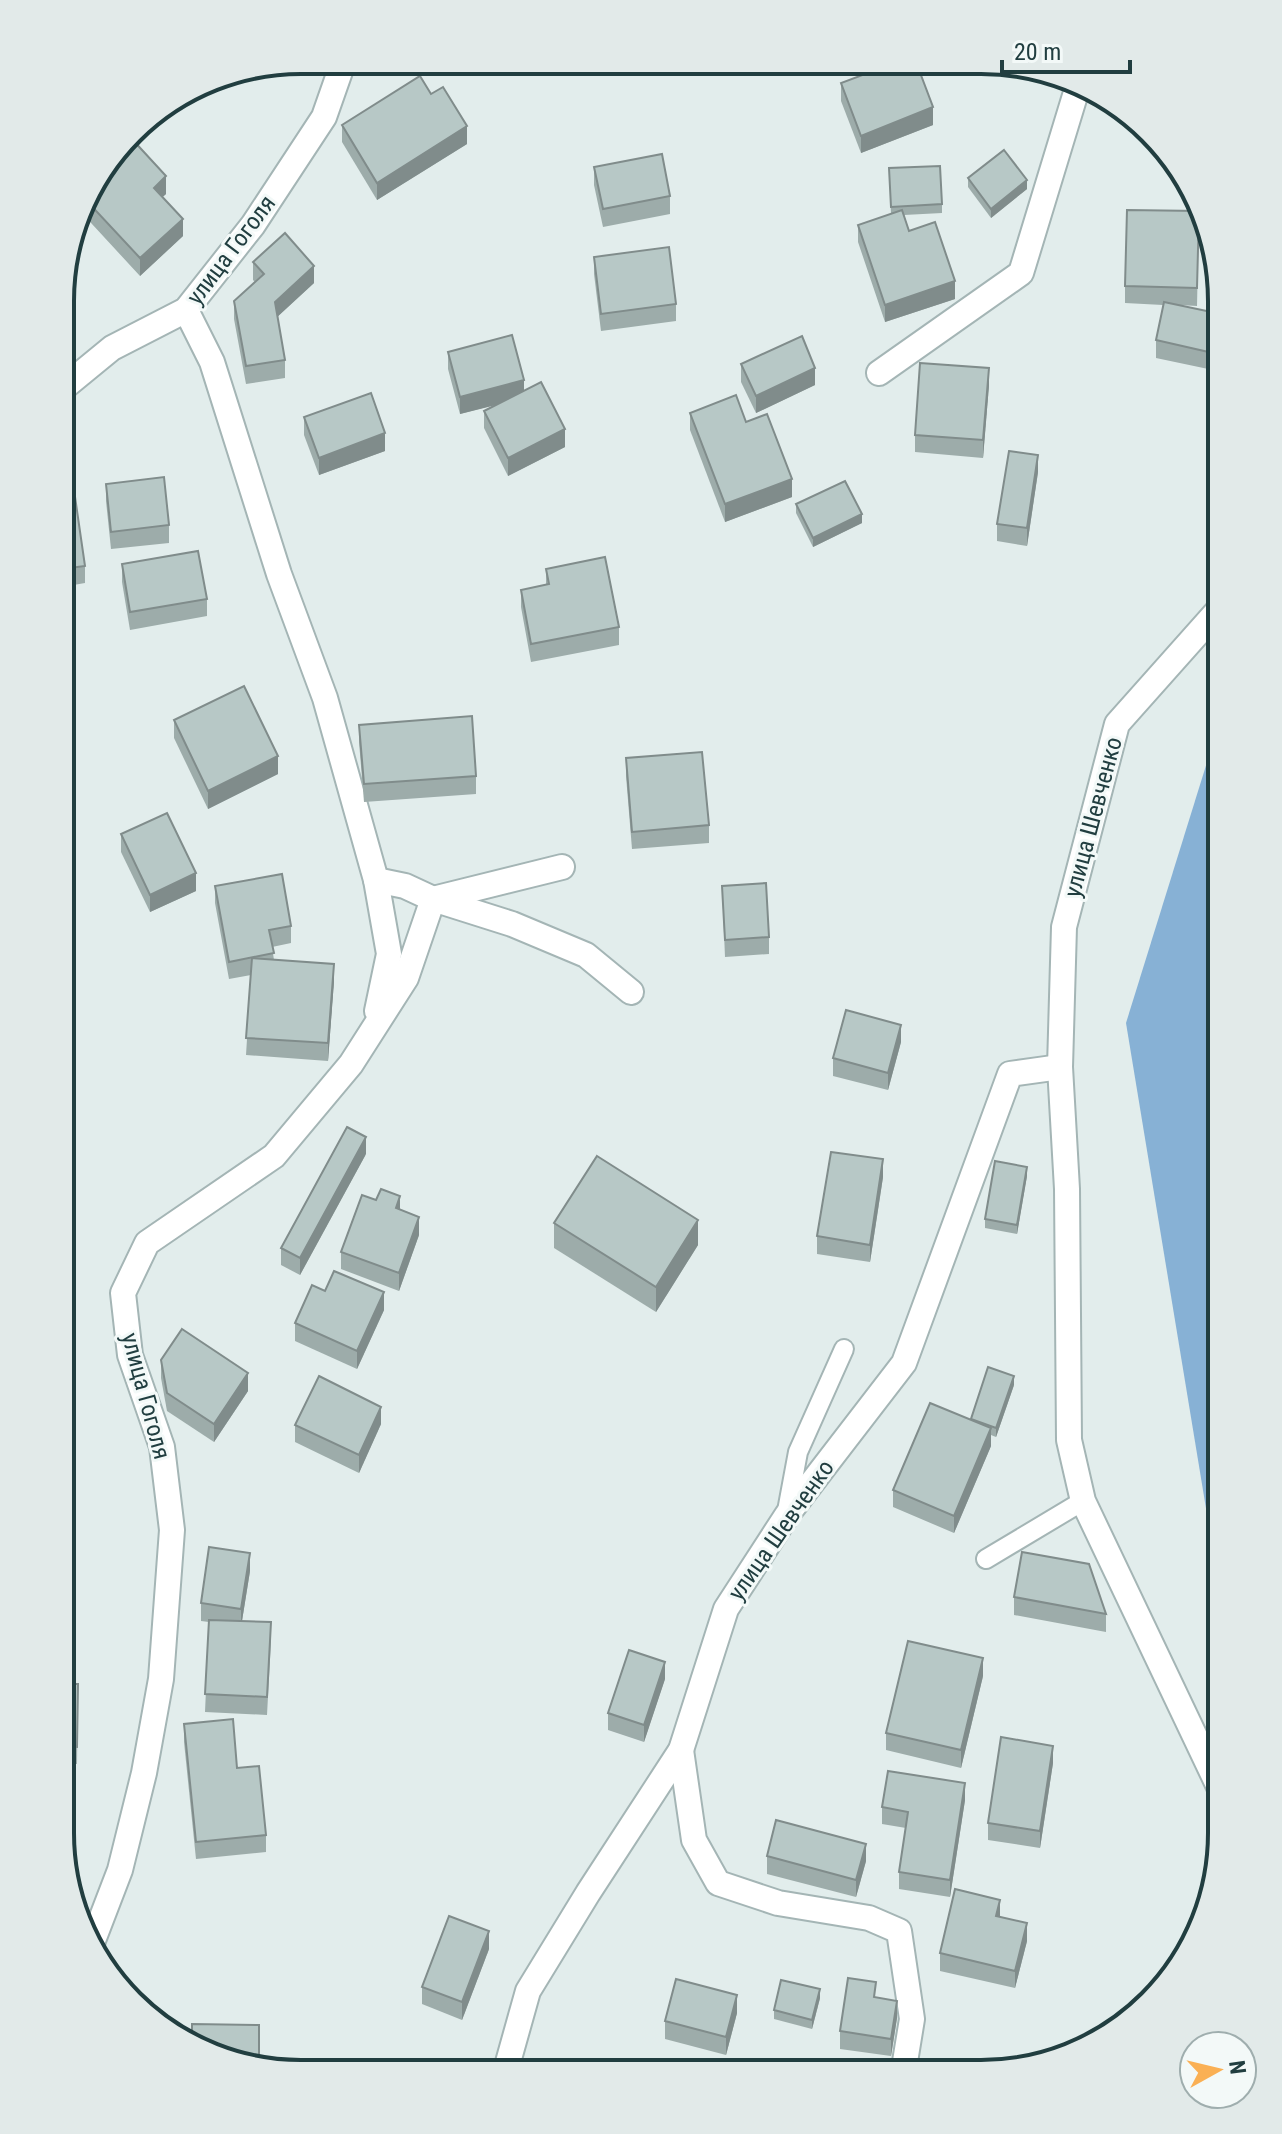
<svg xmlns="http://www.w3.org/2000/svg" width="1282" height="2134" font-family="'Roboto Condensed',sans-serif">
	<style>
		.water { fill: #87b1d5 }
		.lines { fill: none; stroke-linecap: round; stroke-linejoin: round }
		.lane-casing { stroke: #a4b5b5; stroke-width: 22 }
		.street-casing { stroke: #a4b5b5; stroke-width: 28 }
		.lane { stroke: #fff; stroke-width: 18 }
		.street { stroke: #fff; stroke-width: 24 }
		.wall { fill: #9dacaa }
		.shaded-wall { fill: #808c8b }
		.building { fill: #b7c8c6; stroke: #808c8b; stroke-width: 2 }
		.labels { text-anchor: middle; stroke-width: 6; stroke-linejoin: round; paint-order: stroke }
		.street-label { font-size: 24px; fill: #213e40; stroke: #f3f9f8 }
		.rim { fill: none; stroke: #213e40; stroke-width: 4 }
	</style>
	<rect width="100%" height="100%" fill="#e2edec"/>
	<path class="water" d="M1222 714V1581L1216 1569 1126 1023Z"/>
	<g class="lines">
		<defs>
			<g id="lane">
				<path d="M787 1511 798 1452 844 1349"/>
				<path d="M986 1559 1083 1501"/>
			</g>
			<g id="street">
				<path d="M186 310 212 362 279 574 325 698 376 880 405 886 433 899 512 924 586 955 631 992"/>
				<path d="M879 373 1021 273 1077 89"/>
				<path d="M62 389 112 348 186 310 253 225 324 117 344 60"/>
				<path d="M376 880 389 954 377 1011"/>
				<path d="M681 1750 694 1840 718 1883 778 1903 869 1918 899 1931 912 2019 903 2074"/>
				<path d="M1221 1791 1083 1501 1069 1440 1067 1189 1060 1067 1064 927 1117 724 1222 606"/>
				<path d="M92 1943 120 1870 144 1773 161 1679 172 1530 162 1447 130 1355 123 1293 147 1243 274 1156 351 1064 406 978 433 899 562 867"/>
				<path d="M505 2073 528 1991 588 1893 681 1750 726 1609 787 1515 904 1363 1010 1074 1060 1067"/>
			</g>
		</defs>
		<use href="#lane" class="lane-casing"/>
		<use href="#street" class="street-casing"/>
		<use href="#lane" class="lane"/>
		<use href="#street" class="street"/>
	</g>
	<g class="wall">
		<path d="M841 83 933 125 861 153 841 101Z"/>
		<path d="M200 84V87L174 111 168 104Z"/>
		<path d="M431 94 467 144 377 200 342 142V125Z"/>
		<path d="M594 167 670 196V214L603 227 594 185Z"/>
		<path d="M889 168 942 204V213L904 215 909 231 955 299 885 322 858 242V225L891 214Z"/>
		<path d="M968 178 1027 189 991 218 968 187Z"/>
		<path d="M85 194H166L162 197 183 236 140 276 80 211Z"/>
		<path d="M1199 211 1197 306 1180 305 1221 331 1213 370 1156 358V340L1163 305 1125 303V286Z"/>
		<path d="M594 257 676 304V321L601 331 594 274Z"/>
		<path d="M253 262 314 283 277 317 285 360V378L246 384 234 319V301L255 282 253 280Z"/>
		<path d="M448 352 524 390 565 447 508 476 484 428V411L494 405 460 414 448 369Z"/>
		<path d="M741 364 815 385 756 413 741 382Z"/>
		<path d="M989 385 983 458 915 452V435Z"/>
		<path d="M690 413 746 422 792 497 725 522 690 430Z"/>
		<path d="M304 417 385 451 319 475 304 435Z"/>
		<path d="M1038 472 1027 546 997 541V524Z"/>
		<path d="M62 484 85 566V583L62 587Z"/>
		<path d="M106 484 169 525V543L111 549 106 501Z"/>
		<path d="M796 504 862 523 813 547 796 513Z"/>
		<path d="M122 564 207 599V616L130 630 122 582Z"/>
		<path d="M546 569 619 627V645L531 662 521 607V590L546 585Z"/>
		<path d="M174 720 278 774 208 809 174 738Z"/>
		<path d="M359 725 476 776V794L364 802 359 742Z"/>
		<path d="M626 758 709 825V843L632 849 626 776Z"/>
		<path d="M121 834 196 891 150 912 121 852Z"/>
		<path d="M215 886 291 926V943L272 947 274 960 334 981 328 1061 246 1055 251 975 229 979 215 903Z"/>
		<path d="M722 886 769 937V954L725 957Z"/>
		<path d="M901 1042 888 1090 833 1076V1058Z"/>
		<path d="M366 1154 300 1275 281 1265V1248Z"/>
		<path d="M1027 1176 1017 1234 985 1228V1219Z"/>
		<path d="M883 1177 870 1262 817 1254V1236Z"/>
		<path d="M400 1210 419 1235 399 1291 341 1269V1252Z"/>
		<path d="M554 1223 698 1245 656 1312 554 1248Z"/>
		<path d="M325 1291 384 1310 357 1369 295 1341V1323Z"/>
		<path d="M161 1360 248 1391 214 1442 167 1411 161 1378Z"/>
		<path d="M1014 1385 996 1437 991 1435V1446L954 1533 893 1507V1490L971 1419Z"/>
		<path d="M381 1424 359 1473 295 1442V1425Z"/>
		<path d="M250 1571 242 1621 271 1640 267 1715 205 1712 209 1622 201 1621V1603Z"/>
		<path d="M1014 1597 1106 1614V1632L1014 1615Z"/>
		<path d="M983 1676 961 1768 886 1750V1733Z"/>
		<path d="M665 1679 644 1742 608 1730V1713Z"/>
		<path d="M60 1684H78L77 1764H60Z"/>
		<path d="M184 1724 237 1768 266 1835V1852L196 1859 184 1742Z"/>
		<path d="M1053 1763 1040 1848 988 1840V1823Z"/>
		<path d="M965 1800 950 1897 899 1889V1872L906 1828 882 1824V1807Z"/>
		<path d="M767 1856 866 1861 856 1897 767 1874Z"/>
		<path d="M1000 1917 1027 1941 1015 1988 940 1971V1953Z"/>
		<path d="M489 1949 462 2020 422 2004V1987Z"/>
		<path d="M820 1998 812 2029 774 2019V2010Z"/>
		<path d="M876 1998 897 2018 891 2056 840 2049V2031Z"/>
		<path d="M737 2013 726 2055 665 2039V2021Z"/>
	</g>
	<g class="shaded-wall">
		<path d="M200 84V87L174 111V100Z"/>
		<path d="M933 107V125L861 153V136Z"/>
		<path d="M467 126V144L377 200V183Z"/>
		<path d="M166 176V194L154 205V188Z"/>
		<path d="M1027 180V189L991 218V209Z"/>
		<path d="M183 219V236L140 276V258Z"/>
		<path d="M74 261V278L62 287V269Z"/>
		<path d="M314 266V283L275 319V302Z"/>
		<path d="M955 281V299L885 322V305Z"/>
		<path d="M1221 314V331L1213 370V353Z"/>
		<path d="M815 368V385L756 413V396Z"/>
		<path d="M989 368V385L983 458V440Z"/>
		<path d="M524 380V398L460 414V397Z"/>
		<path d="M565 429V447L508 476V458Z"/>
		<path d="M385 433V451L319 475V458Z"/>
		<path d="M1038 455V472L1027 546V528Z"/>
		<path d="M792 479V497L725 522V504Z"/>
		<path d="M862 514V523L813 547V538Z"/>
		<path d="M278 756V774L208 809V791Z"/>
		<path d="M196 873V891L150 912V895Z"/>
		<path d="M334 964V981L328 1061V1043Z"/>
		<path d="M901 1025V1042L888 1090V1073Z"/>
		<path d="M366 1137V1154L300 1275V1258Z"/>
		<path d="M883 1159V1177L870 1262V1245Z"/>
		<path d="M1027 1167V1176L1017 1234V1225Z"/>
		<path d="M400 1196V1214L396 1208Z"/>
		<path d="M419 1217V1235L399 1291V1273Z"/>
		<path d="M698 1220V1245L656 1312V1287Z"/>
		<path d="M384 1292V1310L357 1369V1351Z"/>
		<path d="M248 1373V1391L214 1442V1424Z"/>
		<path d="M1014 1376V1385L996 1437V1428Z"/>
		<path d="M381 1407V1424L359 1473V1455Z"/>
		<path d="M991 1428V1446L954 1533V1516Z"/>
		<path d="M250 1553V1571L241 1627V1609Z"/>
		<path d="M983 1658V1676L961 1768V1750Z"/>
		<path d="M665 1662V1679L644 1742V1725Z"/>
		<path d="M1053 1746V1763L1040 1848V1831Z"/>
		<path d="M965 1783V1800L950 1897V1880Z"/>
		<path d="M866 1844V1861L856 1897V1880Z"/>
		<path d="M1000 1900V1917L996 1916Z"/>
		<path d="M1027 1923V1941L1015 1988V1971Z"/>
		<path d="M489 1931V1949L462 2020V2002Z"/>
		<path d="M820 1989V1998L812 2029V2020Z"/>
		<path d="M737 1995V2013L726 2055V2037Z"/>
		<path d="M897 2001V2018L891 2056V2039Z"/>
	</g>
	<g class="building">
		<path d="M897 62H916L933 107 861 136 841 83Z"/>
		<path d="M420 76 431 94 443 87 467 126 377 183 342 125Z"/>
		<path d="M131 138 166 176 154 188 183 219 140 258 84 198 85 194 121 147Z"/>
		<path d="M1004 150 1027 180 991 209 968 178Z"/>
		<path d="M662 154 670 196 603 209 594 167Z"/>
		<path d="M940 166 942 204 891 207 889 168Z"/>
		<path d="M902 210 909 231 935 222 955 281 885 305 858 225Z"/>
		<path d="M1127 210 1199 211 1197 288 1125 286Z"/>
		<path d="M285 233 314 266 275 302 285 360 246 366 234 301 264 274 253 262Z"/>
		<path d="M669 247 676 304 601 314 594 257Z"/>
		<path d="M68 251 74 261 62 269Z"/>
		<path d="M1164 302 1221 314 1213 353 1156 340Z"/>
		<path d="M512 335 524 380 460 397 448 352Z"/>
		<path d="M802 336 815 368 756 396 741 364Z"/>
		<path d="M920 363 989 368 983 440 915 435Z"/>
		<path d="M541 382 565 429 508 458 484 411Z"/>
		<path d="M371 393 385 433 319 458 304 417Z"/>
		<path d="M736 395 746 422 767 414 792 479 725 504 690 413Z"/>
		<path d="M1009 451 1038 455 1027 528 997 524Z"/>
		<path d="M164 477 169 525 111 532 106 484Z"/>
		<path d="M845 481 862 514 813 538 796 504Z"/>
		<path d="M73 483 85 566 62 569V484Z"/>
		<path d="M198 551 207 599 130 612 122 564Z"/>
		<path d="M605 557 619 627 531 644 521 590 549 584 546 569Z"/>
		<path d="M244 686 278 756 208 791 174 720Z"/>
		<path d="M472 716 476 776 364 784 359 725Z"/>
		<path d="M702 752 709 825 632 832 626 758Z"/>
		<path d="M167 813 196 873 150 895 121 834Z"/>
		<path d="M282 874 291 926 269 930 274 953 229 962 215 886Z"/>
		<path d="M766 883 769 937 725 940 722 886Z"/>
		<path d="M252 958 334 964 328 1043 246 1038Z"/>
		<path d="M846 1010 901 1025 888 1073 833 1058Z"/>
		<path d="M347 1127 366 1137 300 1258 281 1248Z"/>
		<path d="M831 1152 883 1159 870 1245 817 1236Z"/>
		<path d="M597 1156 698 1220 656 1287 554 1223Z"/>
		<path d="M995 1161 1027 1167 1017 1225 985 1219Z"/>
		<path d="M381 1189 400 1196 396 1208 419 1217 399 1273 341 1252 362 1195 376 1200Z"/>
		<path d="M334 1271 384 1292 357 1351 295 1323 312 1285 325 1291Z"/>
		<path d="M182 1329 248 1373 214 1424 167 1393 161 1360Z"/>
		<path d="M988 1367 1014 1376 996 1428 971 1419Z"/>
		<path d="M319 1376 381 1407 359 1455 295 1425Z"/>
		<path d="M930 1403 991 1428 954 1516 893 1490Z"/>
		<path d="M209 1547 250 1553 241 1609 201 1603Z"/>
		<path d="M1022 1552 1089 1564 1106 1614 1014 1597Z"/>
		<path d="M209 1620 271 1622 267 1697 205 1694Z"/>
		<path d="M908 1641 983 1658 961 1750 886 1733Z"/>
		<path d="M629 1650 665 1662 644 1725 608 1713Z"/>
		<path d="M60 1684H78L77 1747 60 1746Z"/>
		<path d="M233 1719 237 1768 259 1766 266 1835 196 1842 184 1724Z"/>
		<path d="M1001 1737 1053 1746 1040 1831 988 1823Z"/>
		<path d="M888 1771 965 1783 950 1880 899 1872 908 1812 882 1807Z"/>
		<path d="M776 1820 866 1844 856 1880 767 1856Z"/>
		<path d="M955 1889 1000 1900 996 1916 1027 1923 1015 1971 940 1953Z"/>
		<path d="M449 1916 489 1931 462 2002 422 1987Z"/>
		<path d="M848 1978 876 1982 874 1997 897 2001 891 2039 840 2031Z"/>
		<path d="M676 1979 737 1995 726 2037 665 2021Z"/>
		<path d="M781 1980 820 1989 812 2020 774 2010Z"/>
		<path d="M192 2024 259 2025V2068L192 2040Z"/>
		<path d="M759 2069 791 2073H758Z"/>
	</g>
	<g class="labels">
		<g class="street-label">
			<text transform="translate(231 250) rotate(-53)" y="8">улица Гоголя</text>
			<text transform="translate(1093 817) rotate(-75)" y="8">улица Шевченко</text>
			<text transform="translate(146 1396) rotate(75)" y="8">улица Гоголя</text>
			<text transform="translate(781 1530) rotate(-55)" y="8">улица Шевченко</text>
		</g>
	</g>
	<path d="M0 0H1282V2134H0ZM301 74H981A227 227 0 0 1 1208 301V1833A227 227 0 0 1 981 2060H301A227 227 0 0 1 74 1833V301A227 227 0 0 1 301 74Z" fill="#e2eae9" fill-rule="evenodd"/>
	<path class="rim" d="M301 74H981A227 227 0 0 1 1208 301V1833A227 227 0 0 1 981 2060H301A227 227 0 0 1 74 1833V301A227 227 0 0 1 301 74Z"/>
	<g transform="translate(1218 2070) rotate(82)"><circle r="38" fill="#f3f9f8" stroke="#9faeae" stroke-width="2"/>
	<path d="M0-6L14 30L0 20L-14 30Z" fill="#fab054"/>
	<text y="-12" font-size="22" font-weight="bold" text-anchor="middle" fill="#213e40">N</text>
	</g>
	<path d="M1002 60v12h128v-12" fill="none" stroke="#213e40" stroke-width="4"/>
	<text x="1014" y="60" font-size="24" fill="#213e40" stroke="#f3f9f8" stroke-width="6" paint-order="stroke">20 m</text>
</svg>
